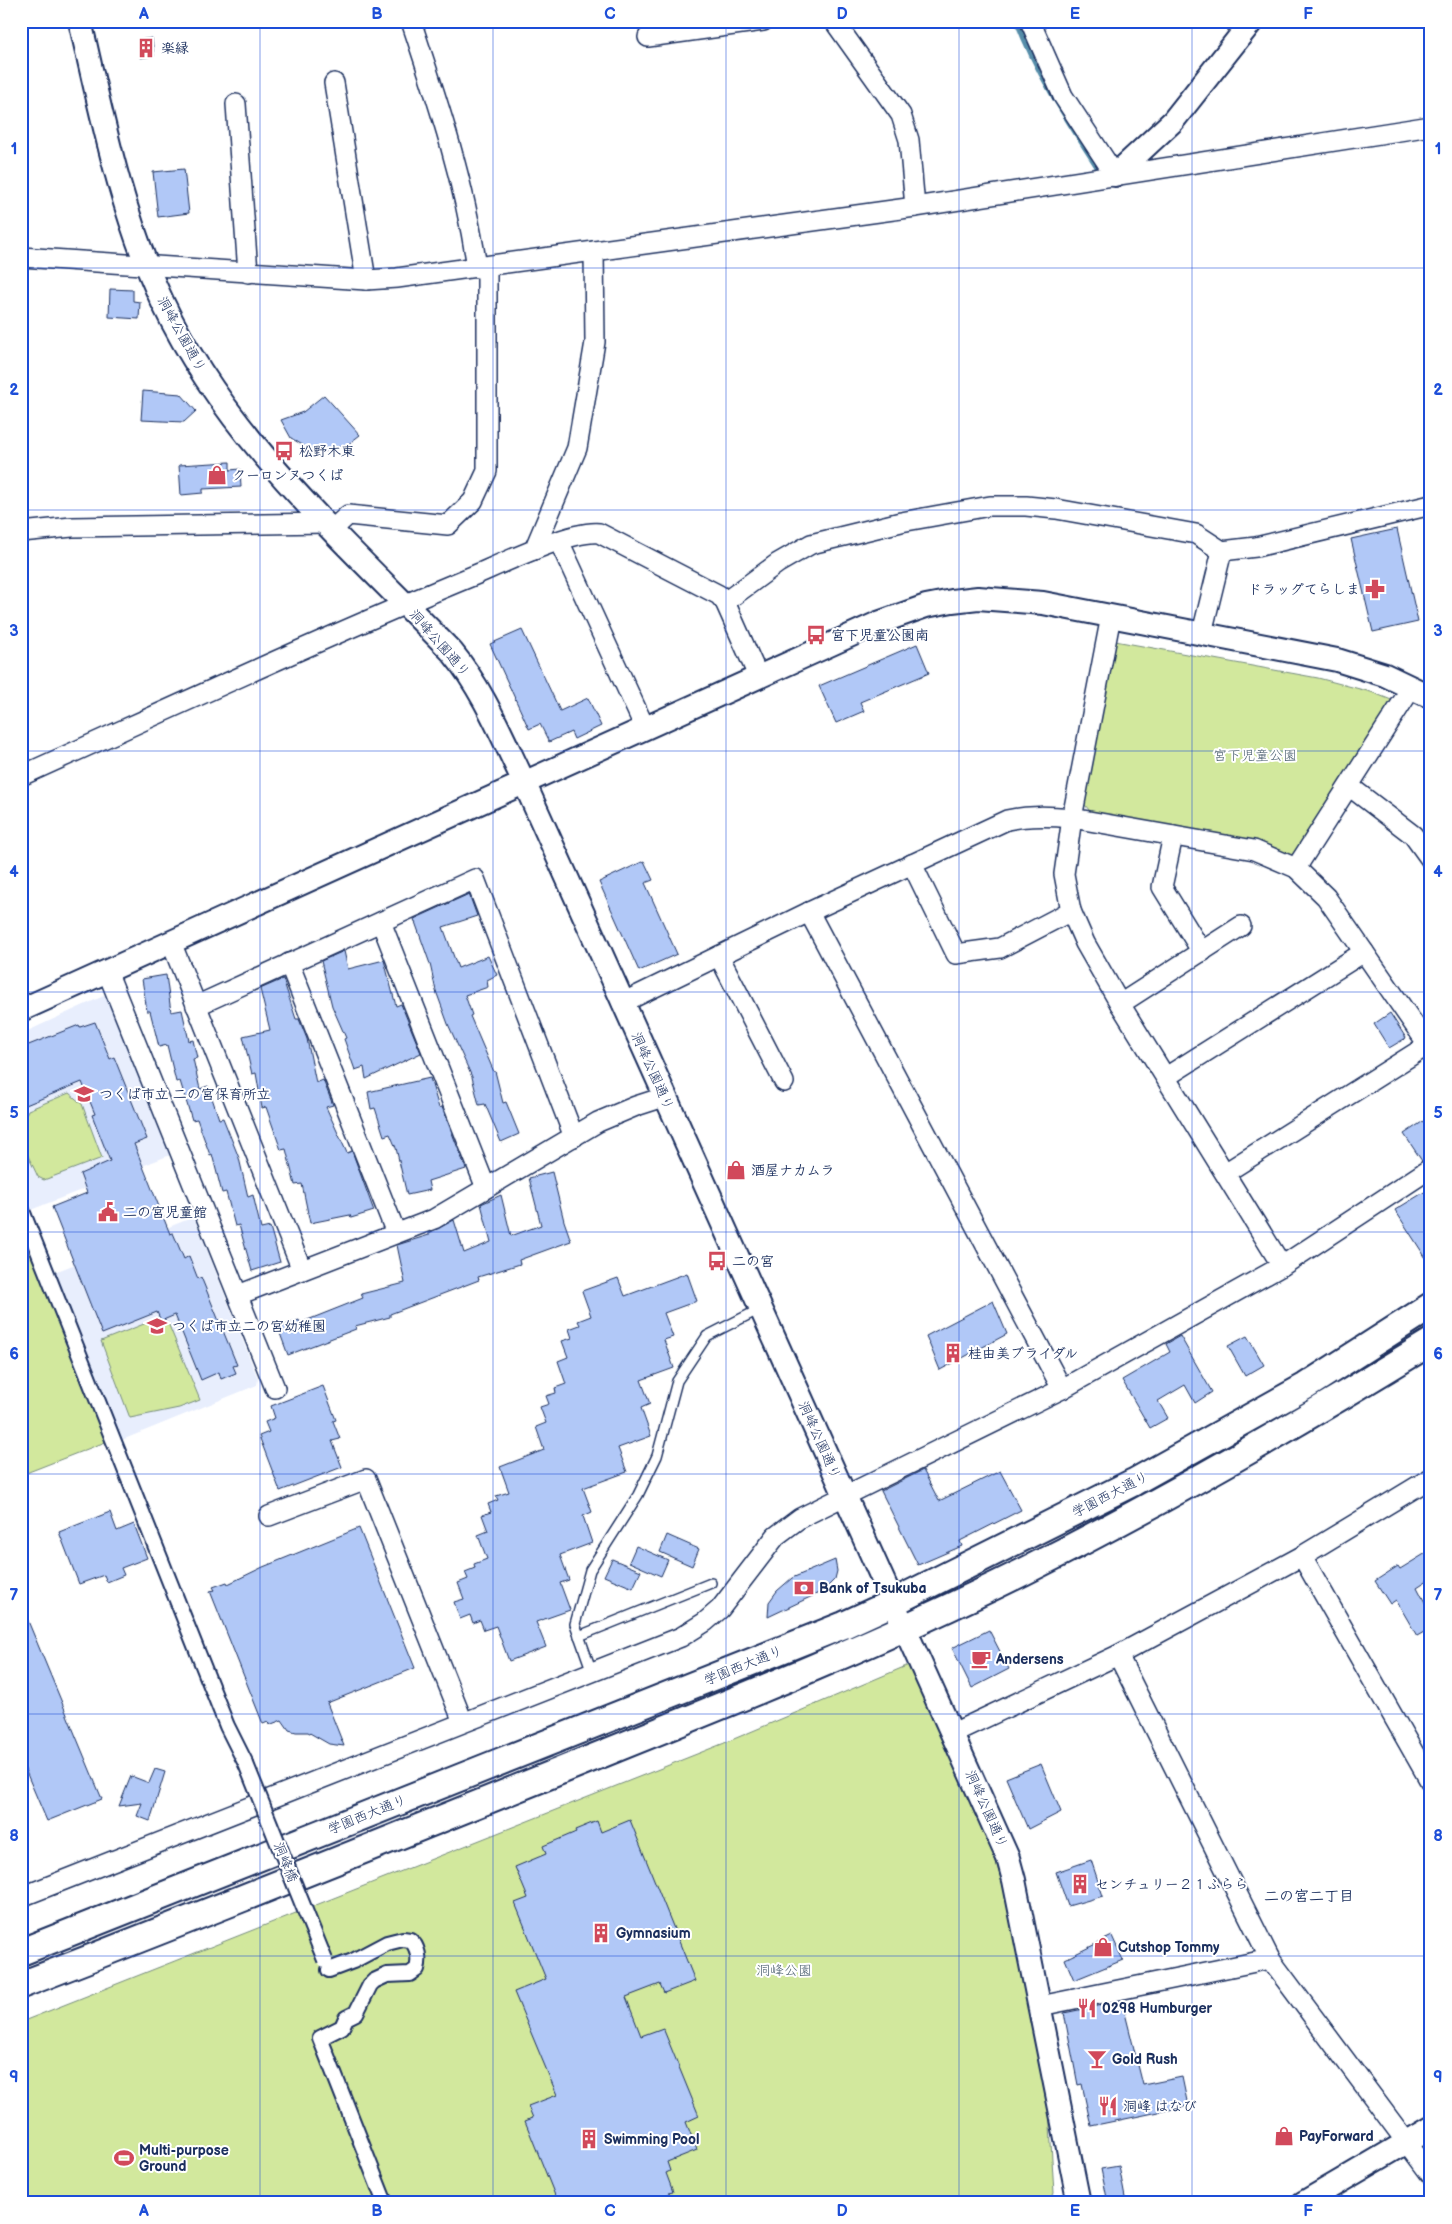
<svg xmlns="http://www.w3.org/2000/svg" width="1452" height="2224" font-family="'Balsamiq Sans','Klee One',sans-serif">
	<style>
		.built { fill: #e8eefd }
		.green { fill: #d2e89d; stroke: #768c7e }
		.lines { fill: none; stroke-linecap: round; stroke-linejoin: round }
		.stream { stroke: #568da9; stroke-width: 5.5 }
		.building { fill: #b1c8f7; stroke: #1b2f5e }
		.service-casing { stroke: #1b2f5e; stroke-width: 12 }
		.pedestrian-casing { stroke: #1b2f5e; stroke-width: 18 }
		.minor-casing { stroke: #1b2f5e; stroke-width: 22 }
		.tertiary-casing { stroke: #1b2f5e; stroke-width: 26 }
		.secondary-casing { stroke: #1b2f5e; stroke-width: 30 }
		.service { stroke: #fff; stroke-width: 9 }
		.pedestrian { stroke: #fff; stroke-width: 14 }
		.minor { stroke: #fff; stroke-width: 19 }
		.tertiary { stroke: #fff; stroke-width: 22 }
		.secondary { stroke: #fff; stroke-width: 26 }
		.pedestrian-bridge-casing { stroke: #1b2f5e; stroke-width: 18; stroke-linecap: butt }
		.pedestrian-bridge { stroke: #fff; stroke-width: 14 }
		.grid { fill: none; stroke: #1d4ed8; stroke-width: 1; stroke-opacity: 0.55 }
		.labels { text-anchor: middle; stroke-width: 4; stroke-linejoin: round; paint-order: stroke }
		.poi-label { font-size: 14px; font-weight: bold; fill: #1b2f5e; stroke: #fff; text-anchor: start }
		.street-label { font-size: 14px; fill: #1b2f5e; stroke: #fff }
		.park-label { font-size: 14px; fill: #495d6e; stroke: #fff }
		.neighbourhood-label { font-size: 15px; font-weight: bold; fill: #1b2f5e; stroke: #fff }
		.neatline { fill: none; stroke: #1d4ed8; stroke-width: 2 }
		.grid-label { font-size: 16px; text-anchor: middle; font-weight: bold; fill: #1d4ed8 }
	</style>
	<rect width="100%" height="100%" fill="#fff"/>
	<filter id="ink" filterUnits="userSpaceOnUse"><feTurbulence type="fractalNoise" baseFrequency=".02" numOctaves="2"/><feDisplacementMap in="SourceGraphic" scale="10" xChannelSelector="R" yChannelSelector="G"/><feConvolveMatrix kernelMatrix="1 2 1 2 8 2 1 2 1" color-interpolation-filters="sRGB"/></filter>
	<g filter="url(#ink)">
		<g class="built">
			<path d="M108 994 170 1155 28 1211 21 1194V1034Z"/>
			<path d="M194 1217 258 1379 257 1385 122 1440 55 1272Z"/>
		</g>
		<g class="green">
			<path d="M1115 641 1318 678 1371 692 1394 701 1296 854 1285 856 1246 841 1090 811 1084 804Z"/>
			<path d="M69 1093 82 1104 102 1158 44 1180 38 1177C27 1152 14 1137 28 1110Z"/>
			<path d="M21 1221 108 1441 21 1475Z"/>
			<path d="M149 1322 168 1323 200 1400 179 1408 130 1418 101 1341Z"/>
			<path d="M911 1664 991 1844 1007 1900 1049 2109 1054 2193 1049 2203H21V2022L722 1744Z"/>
		</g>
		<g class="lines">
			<path class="stream" d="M1017 21C1037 74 1068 121 1098 168"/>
		</g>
		<g class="building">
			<path d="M152 38 154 56 140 58 138 40Z"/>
			<path d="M184 169 189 213 158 217 153 172Z"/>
			<path d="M110 289 133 290V301L140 302 139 319 109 317Z"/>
			<path d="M143 391 181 394 196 411 184 422 141 420Z"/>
			<path d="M324 395 360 435 347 445 317 454 291 438 281 420 303 412Z"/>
			<path d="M230 462V470L240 469 241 487 203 489V493L181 495 179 465Z"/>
			<path d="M1397 529 1418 622 1373 632 1351 539Z"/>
			<path d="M522 630 560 711 588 698 601 726 574 739 571 732 549 742 540 724 529 729 490 644Z"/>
			<path d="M917 644 929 673 860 702 864 711 836 723 819 686Z"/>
			<path d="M644 861 653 880 645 883 677 954 639 971 599 882Z"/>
			<path d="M469 894 477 916 443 927 458 968 488 956 497 975 487 980 488 987 465 995 472 1015 470 1016 494 1072 495 1071 503 1103 506 1102 519 1134 501 1142 485 1104 479 1105 472 1077 448 1024 436 991 430 964 414 919Z"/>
			<path d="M344 951 348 969 384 960 396 1006 401 1004 421 1053 366 1079 364 1067 355 1070 344 1039 346 1038 332 1006 321 961Z"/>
			<path d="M166 975 171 1012 182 1010 189 1041 193 1040 197 1058 193 1059 200 1089 208 1086 219 1119 223 1118 239 1158 248 1197 253 1195 261 1229 270 1227 280 1262 252 1271 239 1225 235 1226 226 1192 222 1193 212 1154 210 1155 197 1119 192 1120 180 1081 176 1082 167 1045 159 1047 150 1011H147L142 979Z"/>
			<path d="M283 979 296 1019H299L307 1039 316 1083 323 1080 333 1105 326 1107 347 1153 352 1151 374 1211 351 1218 350 1215 310 1223 302 1184 295 1185 286 1149 281 1150 266 1107 262 1108 256 1073 252 1074 243 1036 270 1030 260 989Z"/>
			<path d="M1390 1013 1406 1038 1389 1048 1374 1024Z"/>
			<path d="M95 1022 110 1059 114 1057 147 1139 134 1144 170 1234 173 1233 184 1259 189 1256 198 1279 201 1277 237 1365 233 1366 236 1373 221 1379 219 1372 201 1380 175 1315 161 1321 157 1312 102 1334 52 1207 87 1193 80 1174 110 1161 92 1115 95 1114 82 1082 21 1107V1048L79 1025 80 1027Z"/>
			<path d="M430 1078 439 1108 442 1107 466 1169 428 1181 430 1190 407 1195 396 1148 390 1134 384 1136 375 1108 371 1109 368 1092Z"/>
			<path d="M1431 1116V1157L1422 1161 1404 1134Z"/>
			<path d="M552 1172 564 1221 571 1241 519 1260 520 1264 478 1277 479 1280 390 1314V1317L355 1326 356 1329 288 1355 278 1328 299 1320 300 1323 363 1298 361 1294 405 1283 397 1245 429 1235V1233L454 1220 464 1253 491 1242 481 1204 501 1195 511 1236 541 1225 529 1178Z"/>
			<path d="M1431 1188V1266L1395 1210Z"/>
			<path d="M687 1273 697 1301 664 1313 673 1337 664 1340 674 1368 641 1380 650 1404 641 1408 651 1436 618 1448 627 1472 583 1488 592 1512 583 1516 592 1543 560 1555 569 1580 560 1583 570 1610 536 1622 546 1647 509 1661 496 1626 484 1630 480 1620 473 1623 470 1615 460 1619 454 1602 464 1599 458 1583 468 1579 465 1572 475 1568 474 1564 487 1559 478 1535 488 1531 482 1515 491 1512 488 1504 498 1500 496 1496 509 1492 500 1467 544 1450 536 1427 546 1423 540 1407 549 1404 546 1396 556 1393 555 1388 566 1384 558 1361 568 1357 562 1341 572 1338 569 1329 580 1325 578 1321 591 1316 582 1291 618 1278 625 1296Z"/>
			<path d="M993 1301 1007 1334 940 1370 926 1336Z"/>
			<path d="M1180 1336 1212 1392 1195 1403 1185 1385 1158 1401 1168 1418 1150 1428 1122 1380 1170 1352 1166 1344Z"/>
			<path d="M1247 1336 1264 1365 1245 1376 1228 1346Z"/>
			<path d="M323 1386 336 1420 333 1421 340 1439 332 1441 342 1467 280 1491 259 1436 269 1432 265 1422 275 1418 271 1406Z"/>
			<path d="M923 1470 939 1501 1000 1471 1021 1510 960 1541 962 1546 918 1565 881 1491Z"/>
			<path d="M110 1512 117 1531 134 1524 147 1558 121 1568 124 1575 107 1582 104 1575 79 1584 59 1532Z"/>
			<path d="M359 1528 415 1668 327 1703 344 1746 329 1744 308 1732H296L289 1730 282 1720 269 1725 268 1722 263 1724 210 1591 215 1590 213 1587 227 1582 228 1584 263 1567Z"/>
			<path d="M667 1535 699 1549 692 1566 660 1552Z"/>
			<path d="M636 1546 668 1560 661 1576 629 1562Z"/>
			<path d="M1431 1550V1578L1417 1587 1431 1614V1628L1417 1636 1396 1600 1390 1604 1375 1581 1398 1566 1400 1569Z"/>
			<path d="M612 1559 641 1571 633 1588 604 1576Z"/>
			<path d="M835 1560 837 1571 835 1579 823 1591 768 1617 769 1602 777 1591 792 1578Z"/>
			<path d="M21 1604 102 1799 47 1821 21 1760Z"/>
			<path d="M989 1630 1009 1669 972 1688 952 1648Z"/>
			<path d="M1041 1764 1061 1812 1028 1829 1006 1778Z"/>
			<path d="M155 1769 165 1772 150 1821 137 1816 142 1803 119 1806 131 1776 149 1783Z"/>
			<path d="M630 1820 695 1981 664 1993 660 1984 626 1997 641 2036 663 2028 699 2116 686 2122 697 2150 667 2162 670 2171 666 2173 673 2192 668 2193 672 2203H558L525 2121 533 2118 528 2106 557 2095 514 1992 546 1979 515 1903 528 1898 515 1867 546 1854 543 1846 576 1832 575 1830 597 1821 601 1832Z"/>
			<path d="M1091 1860 1103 1896 1068 1906 1056 1872Z"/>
			<path d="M1112 1936 1123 1960 1074 1980 1065 1959Z"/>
			<path d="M1122 2001 1143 2085 1182 2077 1188 2106 1091 2126 1082 2084 1078 2085 1064 2013Z"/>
			<path d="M1119 2166 1126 2203H1108L1101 2169Z"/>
		</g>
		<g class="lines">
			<defs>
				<g id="service">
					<path d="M579 1636 711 1583"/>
					<path d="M592 1672 575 1624 590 1570 638 1495 657 1456 677 1381 707 1336 760 1309"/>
				</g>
				<g id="pedestrian">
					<path d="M21 1208 227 1726 246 1764"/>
					<path d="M329 1970 353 1961 387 1943 403 1939 410 1940C418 1946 420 1959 417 1969L410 1974 387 1975 374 1981 370 1985 356 2013 346 2018 342 2027 320 2038 385 2203"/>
				</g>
				<g id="minor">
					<path d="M411 21C438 102 465 183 477 268"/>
					<path d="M834 21 901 115 909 140 915 207"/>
					<path d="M1030 21 1063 96 1115 175"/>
					<path d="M648 37 763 21"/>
					<path d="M334 83 366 280"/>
					<path d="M236 104 248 273"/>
					<path d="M21 257 366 280 397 278 915 207 1431 126"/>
					<path d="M333 529 348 515 448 525 473 501 487 471V266"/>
					<path d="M21 532 72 527 327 523"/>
					<path d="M559 541 645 728"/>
					<path d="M534 550 577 448 595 342 594 251"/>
					<path d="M725 602 778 563 811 544 901 522 990 506H1026L1056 509 1196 534 1222 551"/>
					<path d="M1111 616 1072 818 1064 874 1071 911 1085 943 1120 1004 1282 1266"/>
					<path d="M1202 633 1222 551 1256 547 1431 505"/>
					<path d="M21 776C172 708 322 638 475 575 503 563 572 530 599 533L719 595 725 602 758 676"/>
					<path d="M1349 786 1413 835 1431 860"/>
					<path d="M1173 836 1162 887 1202 952"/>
					<path d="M912 864 956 954 1000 948 1071 911"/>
					<path d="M1296 868 1412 687"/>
					<path d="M809 912 1062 1389"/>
					<path d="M381 922 486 1188"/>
					<path d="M171 942 302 1270"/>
					<path d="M719 956 784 1082"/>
					<path d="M289 963 396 1233"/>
					<path d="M107 971 275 1388"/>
					<path d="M622 1003 809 912 1007 820C1029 815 1050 816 1072 818L1254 850 1296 868 1326 897 1431 1049"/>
					<path d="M1120 1004 1241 926"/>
					<path d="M196 1006 475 879 574 1137"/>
					<path d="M1166 1077 1364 952"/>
					<path d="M1225 1173 1428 1045"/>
					<path d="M238 1295 434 1219 598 1122 636 1106 664 1097"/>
					<path d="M269 1516 366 1479 463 1722"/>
					<path d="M1302 1556 1431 1783"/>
					<path d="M1118 1655 1270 1959 1431 2175"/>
					<path d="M953 1733 1118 1655 1302 1556 1431 1478"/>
					<path d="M21 1897 681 1637 705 1622 720 1609 776 1536 800 1518 1062 1389 1282 1266 1431 1168"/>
					<path d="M1040 2006 1270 1959"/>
				</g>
				<g id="tertiary">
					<path d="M80 21C102 116 121 214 163 303 228 441 348 544 452 652 484 691 502 737 524 782L1008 1858 1014 1880 1079 2203"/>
					<path d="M1115 175 1173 121 1252 21"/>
					<path d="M21 1010 878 623 926 606 952 601 978 598 1043 603 1337 660 1385 675 1431 697"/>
					<path d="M1303 2203 1431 2128"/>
				</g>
				<g id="secondary">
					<path d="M21 1952 844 1625 894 1602 1134 1482 1306 1386 1431 1306"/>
					<path d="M21 1985C203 1915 384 1842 565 1769 719 1707 874 1646 1023 1572 1163 1502 1298 1424 1431 1342"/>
				</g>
			</defs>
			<use href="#service" class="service-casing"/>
			<use href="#pedestrian" class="pedestrian-casing"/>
			<use href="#minor" class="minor-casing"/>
			<use href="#tertiary" class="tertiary-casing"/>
			<use href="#secondary" class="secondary-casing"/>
			<use href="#service" class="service"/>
			<use href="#pedestrian" class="pedestrian"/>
			<use href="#minor" class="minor"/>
			<use href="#tertiary" class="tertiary"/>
			<use href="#secondary" class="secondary"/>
			<defs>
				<path id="pedestrian-bridge" d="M246 1764 325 1960"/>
			</defs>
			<use href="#pedestrian-bridge" class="pedestrian-bridge-casing"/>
			<use href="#pedestrian-bridge" class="pedestrian-bridge"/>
		</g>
	</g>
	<path class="grid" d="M260 21V2203M493 21V2203M726 21V2203M959 21V2203M1192 21V2203M21 268H1431M21 510H1431M21 751H1431M21 992H1431M21 1232H1431M21 1474H1431M21 1714H1431M21 1956H1431"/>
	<defs>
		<symbol id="building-bare" viewBox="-9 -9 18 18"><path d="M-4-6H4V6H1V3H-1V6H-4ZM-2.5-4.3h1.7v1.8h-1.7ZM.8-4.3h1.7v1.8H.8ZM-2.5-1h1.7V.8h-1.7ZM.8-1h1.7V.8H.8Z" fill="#d1495b" stroke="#fff" stroke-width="2.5" paint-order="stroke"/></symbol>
		<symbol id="bus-bare" viewBox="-9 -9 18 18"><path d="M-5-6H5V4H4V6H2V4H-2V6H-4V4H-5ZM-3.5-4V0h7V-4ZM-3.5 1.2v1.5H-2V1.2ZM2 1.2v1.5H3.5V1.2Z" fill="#d1495b" stroke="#fff" stroke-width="2.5" paint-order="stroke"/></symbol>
		<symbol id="shop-bare" viewBox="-9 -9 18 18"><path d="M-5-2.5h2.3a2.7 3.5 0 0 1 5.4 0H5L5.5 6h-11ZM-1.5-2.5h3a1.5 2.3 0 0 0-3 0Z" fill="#d1495b" stroke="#fff" stroke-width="2.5" paint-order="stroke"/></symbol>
		<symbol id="pharmacy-bare" viewBox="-9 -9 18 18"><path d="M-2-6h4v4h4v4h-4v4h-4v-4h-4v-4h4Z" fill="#d1495b" stroke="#fff" stroke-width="2.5" paint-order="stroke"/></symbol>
		<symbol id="school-bare" viewBox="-9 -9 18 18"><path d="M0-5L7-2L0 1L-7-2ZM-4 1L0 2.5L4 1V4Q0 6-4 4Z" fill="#d1495b" stroke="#fff" stroke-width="2.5" paint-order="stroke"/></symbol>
		<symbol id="civic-bare" viewBox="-9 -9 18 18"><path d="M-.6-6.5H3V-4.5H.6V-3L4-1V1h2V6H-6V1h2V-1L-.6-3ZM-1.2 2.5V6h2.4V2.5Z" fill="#d1495b" stroke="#fff" stroke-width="2.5" paint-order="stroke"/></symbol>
		<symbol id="bank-bare" viewBox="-9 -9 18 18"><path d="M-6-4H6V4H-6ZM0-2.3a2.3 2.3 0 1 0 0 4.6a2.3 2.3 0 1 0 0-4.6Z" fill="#d1495b" stroke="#fff" stroke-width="2.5" paint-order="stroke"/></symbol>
		<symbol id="cafe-bare" viewBox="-9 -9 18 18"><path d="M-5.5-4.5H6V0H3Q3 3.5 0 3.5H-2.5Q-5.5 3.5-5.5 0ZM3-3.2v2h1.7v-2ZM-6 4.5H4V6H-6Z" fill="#d1495b" stroke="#fff" stroke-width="2.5" paint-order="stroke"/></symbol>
		<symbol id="restaurant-bare" viewBox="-9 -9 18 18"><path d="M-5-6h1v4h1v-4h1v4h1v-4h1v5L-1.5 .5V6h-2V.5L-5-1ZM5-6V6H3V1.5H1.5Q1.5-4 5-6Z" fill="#d1495b" stroke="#fff" stroke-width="2.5" paint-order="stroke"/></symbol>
		<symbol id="bar-bare" viewBox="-9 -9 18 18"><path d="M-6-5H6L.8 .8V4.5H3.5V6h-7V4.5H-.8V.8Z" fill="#d1495b" stroke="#fff" stroke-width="2.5" paint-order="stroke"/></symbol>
		<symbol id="stadium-bare" viewBox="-9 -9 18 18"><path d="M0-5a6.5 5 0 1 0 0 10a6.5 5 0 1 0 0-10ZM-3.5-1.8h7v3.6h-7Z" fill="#d1495b" stroke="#fff" stroke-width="2.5" paint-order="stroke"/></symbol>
	</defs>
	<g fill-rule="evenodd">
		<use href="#building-bare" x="132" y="34" width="28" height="28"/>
		<use href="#bus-bare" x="270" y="437" width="28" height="28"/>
		<use href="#shop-bare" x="203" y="461" width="28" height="28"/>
		<use href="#pharmacy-bare" x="1361" y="575" width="28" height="28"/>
		<use href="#bus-bare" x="802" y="621" width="28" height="28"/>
		<use href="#school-bare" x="70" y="1080" width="28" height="28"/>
		<use href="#shop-bare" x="722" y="1156" width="28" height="28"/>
		<use href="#civic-bare" x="94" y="1198" width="28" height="28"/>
		<use href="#bus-bare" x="703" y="1247" width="28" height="28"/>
		<use href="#school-bare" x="143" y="1312" width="28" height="28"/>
		<use href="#building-bare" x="939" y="1339" width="28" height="28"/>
		<use href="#bank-bare" x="790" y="1574" width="28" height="28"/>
		<use href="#cafe-bare" x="967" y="1645" width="28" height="28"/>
		<use href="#building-bare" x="1066" y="1870" width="28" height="28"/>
		<use href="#building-bare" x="587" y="1919" width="28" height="28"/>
		<use href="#shop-bare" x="1089" y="1933" width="28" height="28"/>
		<use href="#restaurant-bare" x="1073" y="1994" width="28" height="28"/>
		<use href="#bar-bare" x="1083" y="2045" width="28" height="28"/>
		<use href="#restaurant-bare" x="1094" y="2092" width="28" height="28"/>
		<use href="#shop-bare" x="1270" y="2122" width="28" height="28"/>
		<use href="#building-bare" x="575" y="2125" width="28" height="28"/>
		<use href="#stadium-bare" x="110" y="2144" width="28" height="28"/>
	</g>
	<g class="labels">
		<g class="poi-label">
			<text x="161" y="53">楽縁</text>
			<text x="299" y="456">松野木東</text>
			<text x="232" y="480">クーロンヌつくば</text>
			<text x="1360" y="594" text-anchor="end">ドラッグてらしま</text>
			<text x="831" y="640">宮下児童公園南</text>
			<text x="99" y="1099">つくば市立 二の宮保育所立</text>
			<text x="751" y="1175">酒屋ナカムラ</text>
			<text x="123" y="1217">二の宮児童館</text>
			<text x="732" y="1266">二の宮</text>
			<text x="172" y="1331">つくば市立二の宮幼稚園</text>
			<text x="968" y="1358">桂由美ブライダル</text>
			<text x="819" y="1593">Bank of Tsukuba</text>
			<text x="996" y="1664">Andersens</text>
			<text x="1095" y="1889">センチュリー２１ふらら</text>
			<text x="616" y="1938">Gymnasium</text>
			<text x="1118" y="1952">Cutshop Tommy</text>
			<text x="1102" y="2013">0298 Humburger</text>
			<text x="1112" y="2064">Gold Rush</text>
			<text x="1123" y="2111">洞峰 はなび</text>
			<text x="1299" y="2141">PayForward</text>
			<text x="604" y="2144">Swimming Pool</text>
			<text x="139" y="2155">Multi-purpose<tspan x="139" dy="16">Ground</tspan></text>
		</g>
		<g class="street-label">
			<text transform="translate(182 334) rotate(61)" y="5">洞峰公園通り</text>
			<text transform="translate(440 643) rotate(49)" y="5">洞峰公園通り</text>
			<text transform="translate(653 1071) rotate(66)" y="5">洞峰公園通り</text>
			<text transform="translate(820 1440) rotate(66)" y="5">洞峰公園通り</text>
			<text transform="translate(1110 1494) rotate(-27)" y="5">学園西大通り</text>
			<text transform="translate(743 1665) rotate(-22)" y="5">学園西大通り</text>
			<text transform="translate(987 1809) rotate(66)" y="5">洞峰公園通り</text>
			<text transform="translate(367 1814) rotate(-22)" y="5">学園西大通り</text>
			<text transform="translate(286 1862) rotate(68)" y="5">洞峰橋</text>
		</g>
		<g class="park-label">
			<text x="1255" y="760">宮下児童公園</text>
			<text x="784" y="1975">洞峰公園</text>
		</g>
		<g class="neighbourhood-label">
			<text x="1309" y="1901">二の宮二丁目</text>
		</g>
	</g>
	<rect width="1452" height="2224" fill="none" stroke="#fff" stroke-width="55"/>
	<rect x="28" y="28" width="1396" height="2168" class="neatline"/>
	<g class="grid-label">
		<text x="144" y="19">A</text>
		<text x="377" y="19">B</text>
		<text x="610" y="19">C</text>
		<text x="842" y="19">D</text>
		<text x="1075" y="19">E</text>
		<text x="1308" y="19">F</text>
		<text x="14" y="154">1</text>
		<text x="1438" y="154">1</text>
		<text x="14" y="395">2</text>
		<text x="1438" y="395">2</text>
		<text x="14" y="636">3</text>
		<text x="1438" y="636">3</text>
		<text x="14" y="877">4</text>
		<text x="1438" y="877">4</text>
		<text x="14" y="1118">5</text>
		<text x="1438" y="1118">5</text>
		<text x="14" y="1359">6</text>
		<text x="1438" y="1359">6</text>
		<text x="14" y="1600">7</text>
		<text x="1438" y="1600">7</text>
		<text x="14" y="1841">8</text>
		<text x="1438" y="1841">8</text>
		<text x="14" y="2082">9</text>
		<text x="1438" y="2082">9</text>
		<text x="144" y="2216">A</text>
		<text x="377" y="2216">B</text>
		<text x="610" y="2216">C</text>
		<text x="842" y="2216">D</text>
		<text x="1075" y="2216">E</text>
		<text x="1308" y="2216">F</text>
	</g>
</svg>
